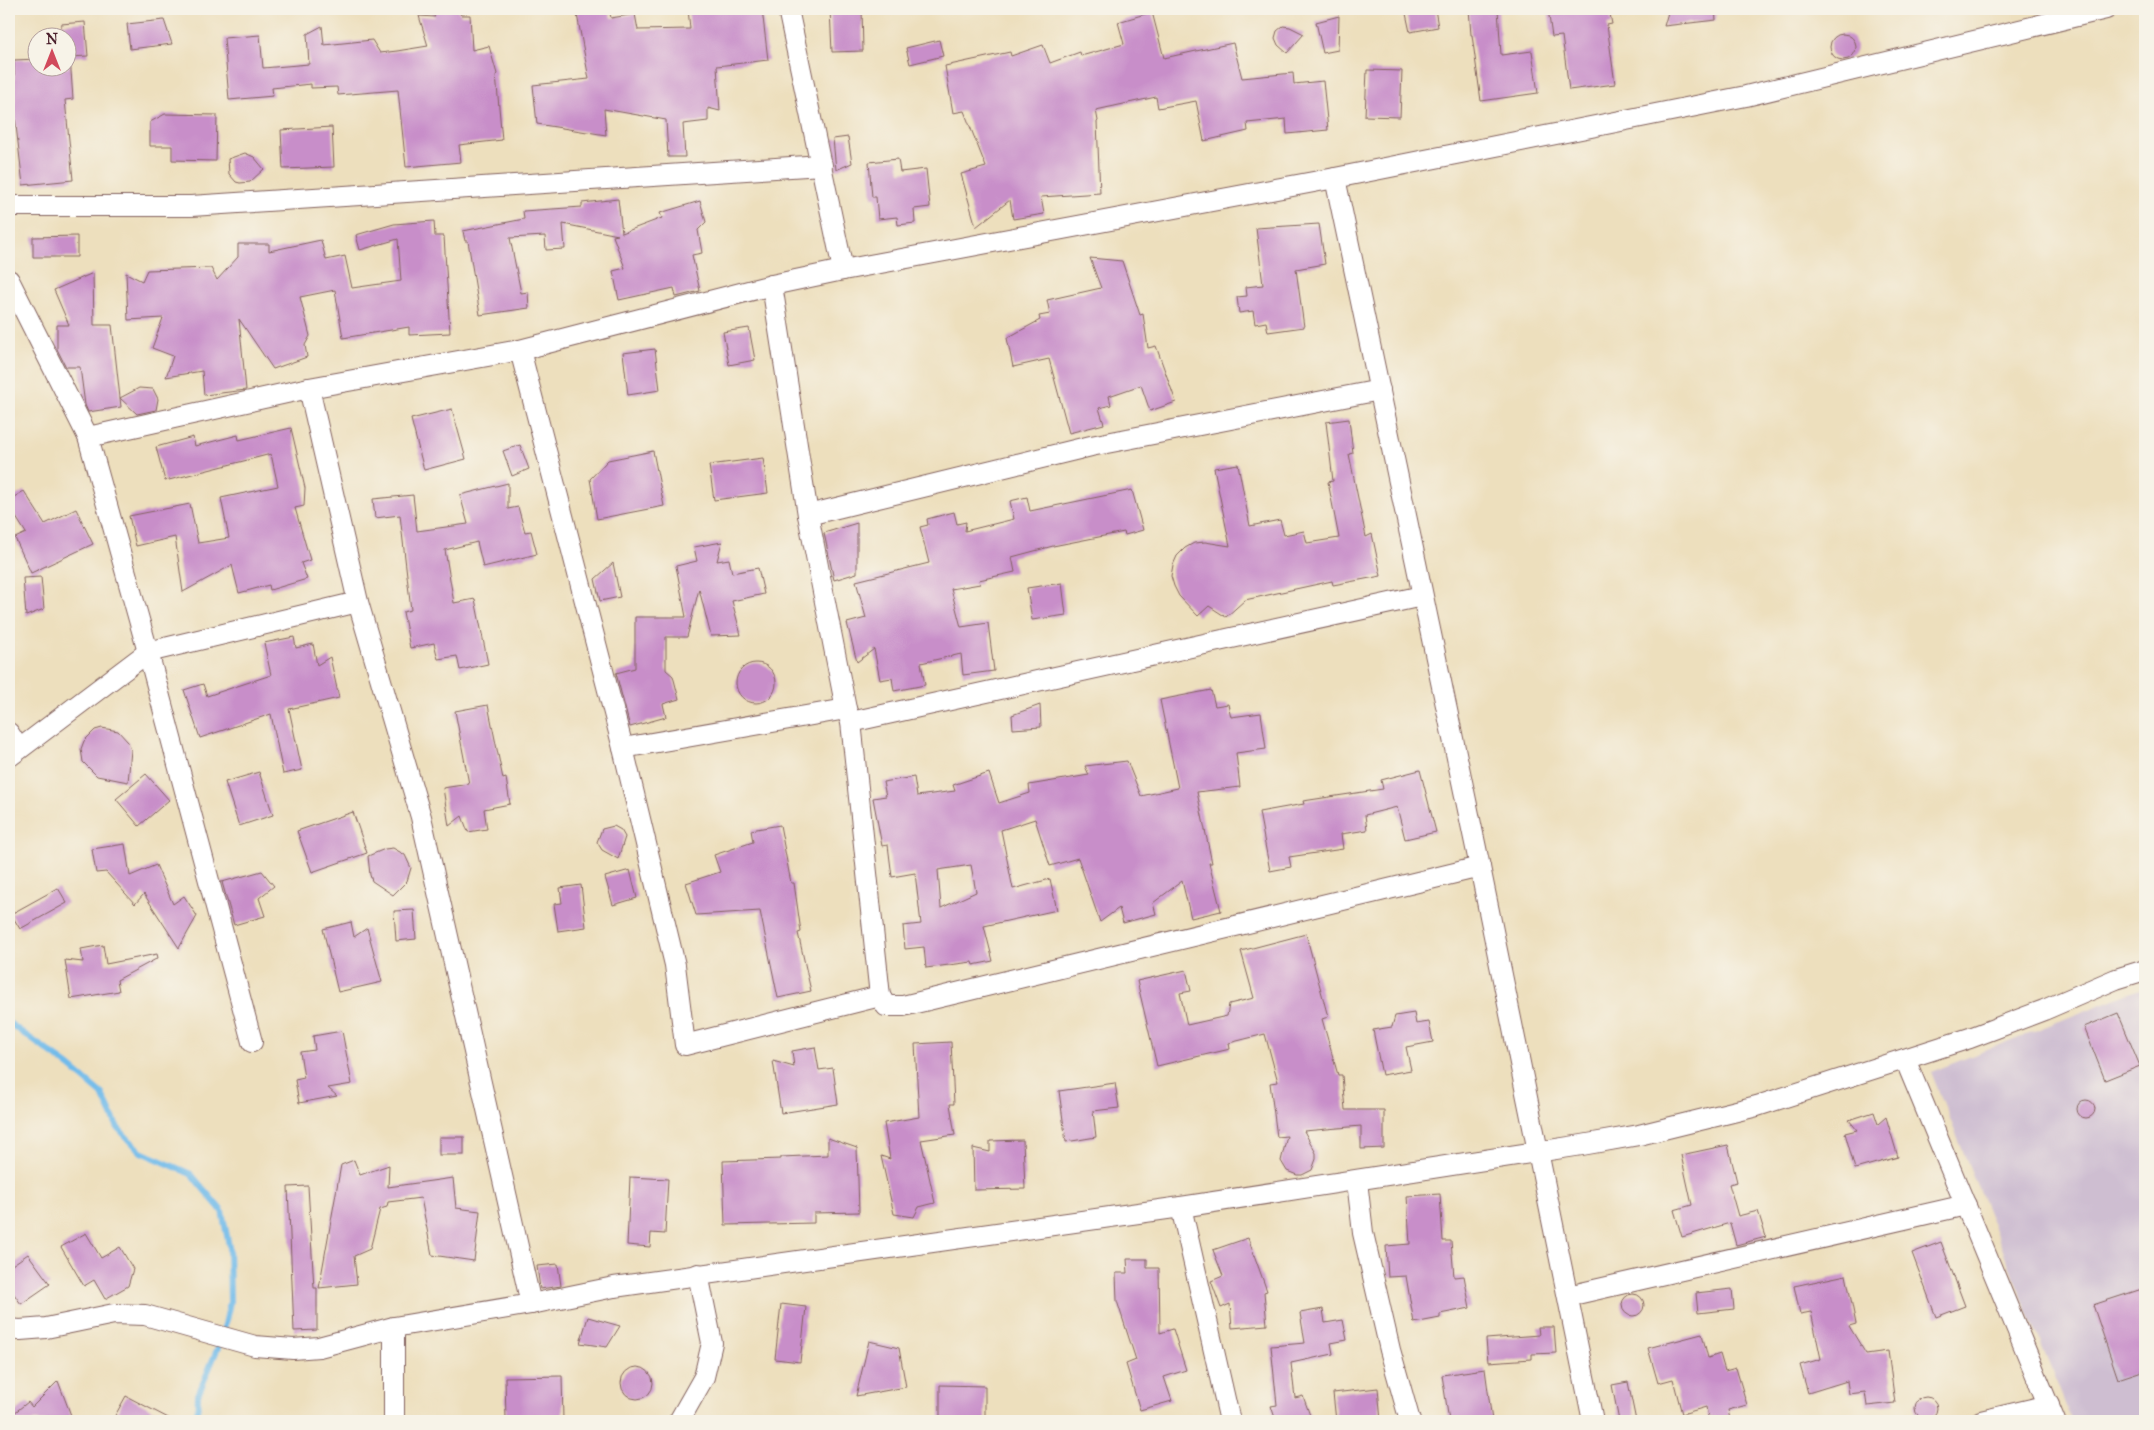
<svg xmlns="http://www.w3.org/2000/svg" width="2154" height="1430" font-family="'IM FELL Great Primer',serif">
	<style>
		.industrial { fill: #cebed1 }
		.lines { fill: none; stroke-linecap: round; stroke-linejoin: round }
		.stream { stroke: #71bbea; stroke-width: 6 }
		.building { fill: #c88ec9; fill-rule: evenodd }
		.street-casing { stroke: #83625e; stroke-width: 22 }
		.street { stroke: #fff; stroke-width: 20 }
	</style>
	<rect width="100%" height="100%" fill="#f7f3e8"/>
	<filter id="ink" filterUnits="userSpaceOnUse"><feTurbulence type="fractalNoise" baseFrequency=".02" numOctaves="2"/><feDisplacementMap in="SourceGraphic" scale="10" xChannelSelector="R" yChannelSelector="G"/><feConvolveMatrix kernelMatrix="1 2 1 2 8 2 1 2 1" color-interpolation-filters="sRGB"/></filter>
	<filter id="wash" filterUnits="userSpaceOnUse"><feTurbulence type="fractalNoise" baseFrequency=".0096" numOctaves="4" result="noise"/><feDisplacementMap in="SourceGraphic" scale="20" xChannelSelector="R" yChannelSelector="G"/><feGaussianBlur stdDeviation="1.12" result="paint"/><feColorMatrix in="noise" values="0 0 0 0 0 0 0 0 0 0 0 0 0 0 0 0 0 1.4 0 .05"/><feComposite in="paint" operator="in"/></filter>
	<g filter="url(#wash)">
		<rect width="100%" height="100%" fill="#eddfbd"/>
		<path class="industrial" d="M2145 987V1421H2072L1931 1072Z"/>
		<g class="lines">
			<path class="stream" d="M9 1023 69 1066 102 1094 118 1128 141 1152 191 1174 222 1211 229 1246 230 1302 222 1338 198 1395 197 1421"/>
		</g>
		<g id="blocks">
			<g class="building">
				<path d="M430 9H457L461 15H470L472 50 489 46 497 74 496 75 502 140 459 145 461 162 406 167 398 90 338 95 337 87 311 88V84L272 88 273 96 229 100 224 38 260 35 263 68 309 64 307 34 322 26 324 45 372 40 380 53 397 51 428 46 419 16 435 17Z"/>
				<path d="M576 9H609L611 18 635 14 638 30 690 29 688 9H762L768 60 717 66 720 111 708 108V121L683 124 685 157H668L666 120 604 109 606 135 537 124 533 85 589 79Z"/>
				<path d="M830 9H862L863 51 832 52Z"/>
				<path d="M1405 9H1435L1438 27 1410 32Z"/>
				<path d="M1469 9H1498L1501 55 1532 51 1538 93 1481 101 1472 35H1471Z"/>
				<path d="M1548 9H1609L1612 24 1607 25 1615 84 1569 90 1562 36 1552 37Z"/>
				<path d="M1669 9H1715L1716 20 1664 26Z"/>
				<path d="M1152 12 1164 58 1233 43 1242 78 1293 73 1294 84 1323 81 1328 130 1287 134 1286 119 1247 123 1248 131 1204 141 1196 101 1158 108 1156 97 1096 110 1098 121 1097 122 1100 193 1041 197 1044 214 1013 219 1010 200 976 227 961 174 986 167 964 111 953 113 945 66 1010 52 1011 56 1043 45 1050 63 1080 52 1081 56 1124 44 1118 22Z"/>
				<path d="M1339 16 1338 50 1323 53 1316 22Z"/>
				<path d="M164 20 172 44 130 49 127 24Z"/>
				<path d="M85 22 88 56 70 57 73 99 65 100 73 180 23 185 15 117 14 60 38 59V68H68V38H62L61 24Z"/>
				<path d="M1283 26 1290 27 1304 34 1287 53 1278 45 1275 38 1277 31Z"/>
				<circle cx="1843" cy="47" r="13"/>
				<path d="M939 40 943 56 910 64 906 48Z"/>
				<path d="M1367 70 1402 71 1400 117 1365 116Z"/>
				<path d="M165 114 217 115 216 161 172 160V146H150V122Z"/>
				<path d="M332 127 334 167 283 169 281 130Z"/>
				<path d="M848 137 852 163 836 170 833 139Z"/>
				<path d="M245 153 254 157 264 169 250 182 240 183 236 182 229 174 228 159Z"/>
				<path d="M898 159 900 172 926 169 930 207 914 209 915 223 898 225 897 217 878 219 876 197H872L869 162Z"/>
				<path d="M618 199 622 233 662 218 660 213 700 201 706 222 698 230 702 253 692 255 700 291 676 297 674 288 619 300 613 271 625 268 613 236 618 235 563 224 565 249 546 250 545 236 510 238 521 293 528 292 529 308 480 315 468 241H465L463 231 524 219 523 211 582 207V203Z"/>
				<path d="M434 221 435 236H444L450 333 409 335V327L343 338 335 290 300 297 310 336 305 345 307 357 273 369 239 319 246 390 204 395 202 371 166 377 173 356 152 348 163 318 128 320 126 273 142 281 147 270 211 268 217 280 238 257V244H269V251L321 240 326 260 345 256 352 288 401 281 398 239 360 250 356 235 394 224Z"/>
				<path d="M1319 224 1325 264 1296 269 1304 327 1268 332 1266 322 1255 324 1253 311 1239 313 1237 297 1247 296 1246 287 1263 285 1256 228Z"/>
				<path d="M77 236V257H33V237Z"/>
				<path d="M1090 258 1122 261 1140 315 1143 314 1148 348 1156 346 1176 402 1150 411 1141 385 1109 396 1111 405 1099 408 1104 424 1069 433 1049 359 1013 367 1007 338 1040 320 1039 316 1050 314 1047 300 1101 288Z"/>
				<path d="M93 273 94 325H112L121 407 88 412 85 405 80 367H66L57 349V325H69L54 290Z"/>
				<path d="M749 328 755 360 729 365 723 332Z"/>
				<path d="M655 349 660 390 628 395 623 353Z"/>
				<path d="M139 388 153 389 158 399 156 410 137 414 120 398Z"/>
				<path d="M452 409 466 459 424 470 411 419Z"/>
				<path d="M1349 419 1353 453 1349 454 1366 537 1372 534 1381 576 1333 585 1332 581 1245 600 1226 617 1209 606 1198 616 1179 596 1174 586 1171 576 1173 565 1177 556 1185 548 1194 543 1205 542 1230 546 1214 468 1238 464 1250 526 1280 520 1284 535 1304 531 1307 543 1339 538 1328 482 1333 481 1326 422Z"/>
				<path d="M291 428 305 488 304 506 295 508 310 560 301 563 307 579 270 590 269 585 239 593 232 565 183 592 175 537 136 546 129 516 190 504 198 543 229 538 221 498 278 486 271 454 165 481 156 447 193 437 195 446 238 435 239 440Z"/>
				<path d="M520 445 529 469 512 476 503 451Z"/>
				<path d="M653 451 664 506 597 519 590 479 608 460Z"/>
				<path d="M763 458 768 493 714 500 709 465Z"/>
				<path d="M508 483V509L518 507 525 532 531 531 537 554 483 567 477 542 445 550 454 603 475 599 488 664 460 670 457 656 438 659 434 643 410 648 403 612 411 610 400 515 375 518 373 499 413 495 417 531 468 524 460 495Z"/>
				<path d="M1132 490 1143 530 1125 535 1124 532 1053 546 1012 557 1015 572 979 580 980 584 951 589 961 627 988 623 994 671 963 675 961 654 921 663 925 685 894 691 892 678 880 680 874 649 857 662 847 623 866 618 856 581 929 563 920 527 928 525 927 519 954 512 957 524 966 522 965 531 1014 519 1010 501 1027 497 1030 511Z"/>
				<path d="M24 491 45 524 76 509 93 544 31 573 15 538 26 533 9 506V500Z"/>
				<path d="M857 523V573L834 580 824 533Z"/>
				<path d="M722 542 717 561 729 559 732 573 758 568 764 594 732 601 741 635 711 636 699 589 687 637H666V670L673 676 679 699 663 704 666 717 630 727 616 673 635 668V617H686L676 566 697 561 694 547Z"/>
				<path d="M613 563 620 597 600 601 595 579Z"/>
				<path d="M41 577 44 609 26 616 23 578Z"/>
				<path d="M1062 583 1066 615 1032 620 1027 588Z"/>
				<path d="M294 637 296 648 313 644 317 665 330 657 339 698 289 709 302 770 283 774 271 714 200 738 184 690 203 684 207 696 271 675 264 643Z"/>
				<circle cx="756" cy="683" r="20"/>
				<path d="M1211 690 1215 706 1228 704 1231 717 1261 713 1266 749 1236 753 1240 787 1197 792 1212 863H1209L1221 911 1191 918 1182 881 1153 903 1156 914 1123 923 1119 908 1100 922 1078 858 1050 866 1035 819 1001 830 1013 889 1050 879 1057 910 984 926 993 961 973 965 972 962 926 968 924 947 905 949 903 926 921 924 915 873 892 877 888 845 882 846 873 798 886 796 883 782 914 777 917 796 955 791 953 785 989 773 999 803 1030 793 1029 785 1089 775 1085 766 1127 761 1141 796 1178 788 1160 700ZM971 865 976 892 941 908 938 870Z"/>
				<path d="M488 705 503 779 506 778 510 804 484 809 487 829 468 832 462 816 449 826 443 788 469 784 455 711Z"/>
				<path d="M1040 705 1041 727 1013 729 1012 715Z"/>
				<path d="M102 728 118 731 128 742 131 750 128 782 97 776 83 762 81 749 84 741 95 730Z"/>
				<path d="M1420 770 1436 832 1405 839 1397 807 1365 815 1367 830 1341 834 1343 849 1289 857 1291 867 1270 871 1259 812 1304 804 1303 801 1383 789 1381 780Z"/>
				<path d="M259 772 273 815 239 826 225 782Z"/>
				<path d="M146 774 169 800 139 826 116 799Z"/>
				<path d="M353 812 367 853 312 872 297 831Z"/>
				<path d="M780 825 791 883H794L801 932 798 933 811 991 778 998 760 911 696 915 686 883 720 872 714 855 753 842 751 830Z"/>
				<path d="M614 826 621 830 625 837 618 859 602 850 597 842 602 829Z"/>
				<path d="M125 844 130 876 156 865 173 904 184 896 197 916 179 948 144 894 135 904 106 872 96 873 92 849Z"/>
				<path d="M393 848 405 855 411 868 407 881 393 895 372 881 370 875 368 856 385 849Z"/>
				<path d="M630 870 637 898 613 905 605 877Z"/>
				<path d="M262 871 274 886 259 898 265 916 234 925 222 882Z"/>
				<path d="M581 885 586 927 558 931 554 904 562 903 560 888Z"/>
				<path d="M58 888 67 903 20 929 11 914Z"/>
				<path d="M414 910 416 939 396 941 394 911Z"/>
				<path d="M351 922 354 937 367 928 382 982 338 992 323 929Z"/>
				<path d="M1306 934 1328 1017 1322 1019 1338 1075H1342L1345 1110H1384V1148L1361 1149V1126L1304 1131 1316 1153V1159L1312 1170 1302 1175H1297L1287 1171 1281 1161 1287 1136 1277 1137 1270 1083 1278 1082 1265 1034 1229 1043 1230 1049 1157 1066 1137 981 1186 970 1191 991 1180 993 1187 1025 1227 1016 1229 1004 1254 998 1241 951Z"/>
				<path d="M103 945 106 964 157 954 158 958 117 980 119 991 71 999 65 960 83 962 81 949Z"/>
				<path d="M1414 1013 1416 1024 1429 1022 1433 1042 1406 1047 1411 1070 1382 1075 1373 1030 1392 1027 1395 1016Z"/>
				<path d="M2118 1013 2140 1066 2105 1080 2084 1027Z"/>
				<path d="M342 1031 352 1084 328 1088 337 1096 299 1103 295 1080 304 1078 300 1052 315 1050 313 1036Z"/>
				<path d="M951 1042 954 1104H950L955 1135 921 1140 935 1203 919 1207 914 1217 894 1214 881 1156 890 1159 884 1123 919 1117 915 1044Z"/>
				<path d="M815 1047 819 1070 833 1068 838 1104 781 1113 773 1061 794 1067 792 1051Z"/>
				<path d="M1115 1083 1119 1108 1093 1111 1096 1137 1066 1142 1059 1091Z"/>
				<circle cx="2086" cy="1109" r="9"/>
				<path d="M1874 1112 1878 1124 1886 1117 1898 1157 1855 1169 1845 1133 1857 1130 1849 1120Z"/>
				<rect x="439" y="1137" width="25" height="18"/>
				<path d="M828 1138 857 1148 859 1212 814 1213V1223L725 1225 723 1161 781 1159V1157L828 1155Z"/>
				<path d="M1023 1140 1025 1189 974 1190 973 1148 990 1152V1141Z"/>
				<path d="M1728 1145 1737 1182 1729 1184 1738 1216 1758 1211 1766 1237 1736 1245 1730 1223 1682 1237 1674 1210 1692 1205 1681 1155Z"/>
				<path d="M354 1160 360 1175 389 1165 388 1187 453 1178 456 1208 480 1211 474 1261 432 1255 421 1198 388 1202 387 1207 380 1209 370 1249 354 1256 357 1284 319 1288 341 1165Z"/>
				<path d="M630 1177 668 1179 665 1234 651 1233 650 1247 627 1245Z"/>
				<path d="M308 1186 314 1288H317V1330L294 1331 288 1187Z"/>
				<path d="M1440 1194 1443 1241H1451L1454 1277 1464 1276 1470 1308 1440 1314V1318L1414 1323 1406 1276 1388 1277 1386 1246 1410 1244 1407 1196Z"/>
				<path d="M86 1233 101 1258 120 1247 133 1269 128 1286 105 1299 94 1280 84 1286 61 1247Z"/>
				<path d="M1248 1238 1267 1291 1264 1292 1267 1325 1232 1328 1230 1304 1221 1308 1211 1281 1223 1276 1213 1250Z"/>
				<path d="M1941 1242 1965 1306 1936 1317 1912 1253Z"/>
				<path d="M28 1254 50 1284 21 1304 9 1287V1267Z"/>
				<path d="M1127 1259H1147V1268H1159L1160 1333 1173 1329 1186 1370 1164 1377 1172 1401 1140 1410 1126 1364 1136 1360 1117 1301 1116 1273H1128Z"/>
				<path d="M558 1264 561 1286 540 1289 537 1266Z"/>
				<path d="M1846 1275 1856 1324 1849 1326 1866 1354 1888 1351 1895 1403 1867 1406 1865 1392 1849 1394 1847 1381 1808 1393 1800 1365 1821 1359 1811 1312 1800 1314 1794 1286Z"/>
				<path d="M2145 1288V1370L2118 1379 2093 1305Z"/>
				<path d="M1732 1289 1734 1309 1698 1313 1696 1293Z"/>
				<circle cx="1633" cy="1305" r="11"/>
				<path d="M781 1304 806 1307 800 1362 775 1359Z"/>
				<path d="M1323 1309 1325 1323 1343 1320 1347 1340 1331 1343 1333 1354 1291 1363 1295 1398 1303 1396 1312 1421H1276L1271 1406 1277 1405 1271 1346 1305 1343 1300 1313Z"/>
				<path d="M588 1317 620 1326 607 1347 580 1343Z"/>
				<path d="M1538 1327H1554L1556 1353 1532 1354V1359L1488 1362 1486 1339 1539 1335Z"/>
				<path d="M1702 1334 1708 1358 1720 1354 1725 1371 1736 1368 1747 1405 1728 1410 1730 1419 1708 1417 1706 1407 1682 1414 1673 1379 1658 1383 1648 1348Z"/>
				<path d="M869 1341 899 1348 906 1387 856 1396Z"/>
				<circle cx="637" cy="1383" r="16"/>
				<path d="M1485 1369 1492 1421H1449L1442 1375Z"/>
				<path d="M562 1376 563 1421H506L505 1377Z"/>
				<path d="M58 1381 72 1418 63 1421H9V1417L28 1402 32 1407Z"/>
				<path d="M1628 1382 1636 1421H1619L1612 1385Z"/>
				<path d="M940 1385 985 1386V1421H940Z"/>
				<path d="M1378 1388 1381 1421H1336L1333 1393Z"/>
				<path d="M126 1396 174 1421H112Z"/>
				<circle cx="1926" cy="1408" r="11"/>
			</g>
		</g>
	</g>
	<g filter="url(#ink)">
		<use href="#blocks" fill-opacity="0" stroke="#83625e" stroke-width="1"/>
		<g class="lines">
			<defs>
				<g id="street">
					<path d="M788 9 843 270"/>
					<path d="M1335 178 1480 867 1593 1421"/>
					<path d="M9 206H191L822 165"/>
					<path d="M9 280 88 437 148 652 252 1042"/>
					<path d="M772 285 808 515 846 709 851 722 880 996 886 1006H903L1480 867"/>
					<path d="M520 350 623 748 675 965 685 1045 880 996"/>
					<path d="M309 388 358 602 421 817 531 1304"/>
					<path d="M88 437 309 388 520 350 772 285 843 270 1335 178 1746 96 2106 9"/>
					<path d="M808 515 1091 446 1380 390"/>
					<path d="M851 722 1422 596"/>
					<path d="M9 733 19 749"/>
					<path d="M623 748 846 709"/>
					<path d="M9 757 148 652 358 602"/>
					<path d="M1905 1059 2055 1421"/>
					<path d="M1357 1181 1363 1233 1390 1350 1410 1421"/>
					<path d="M1181 1207 1230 1421"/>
					<path d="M1568 1296 1966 1205"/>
					<path d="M394 1327V1421"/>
					<path d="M9 1329 20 1330 46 1328 114 1314 145 1315 255 1346 293 1349 319 1347 394 1327 531 1304 614 1287 1181 1207 1582 1145 1639 1135 1757 1106 1970 1038 2044 1010 2116 979 2145 970"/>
					<path d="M679 1421 704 1377 712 1343 698 1274"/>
					<path d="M1981 1421 2049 1405"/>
				</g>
			</defs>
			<use href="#street" class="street-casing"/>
			<use href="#street" class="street"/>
		</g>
	</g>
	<rect width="2154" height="1430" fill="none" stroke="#f7f3e8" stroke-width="30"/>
	<g transform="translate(52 52)"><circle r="24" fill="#f7f3e8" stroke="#b29e9c"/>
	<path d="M0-4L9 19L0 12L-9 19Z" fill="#d1495b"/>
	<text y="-8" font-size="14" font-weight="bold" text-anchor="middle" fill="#4a1f2b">N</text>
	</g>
</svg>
